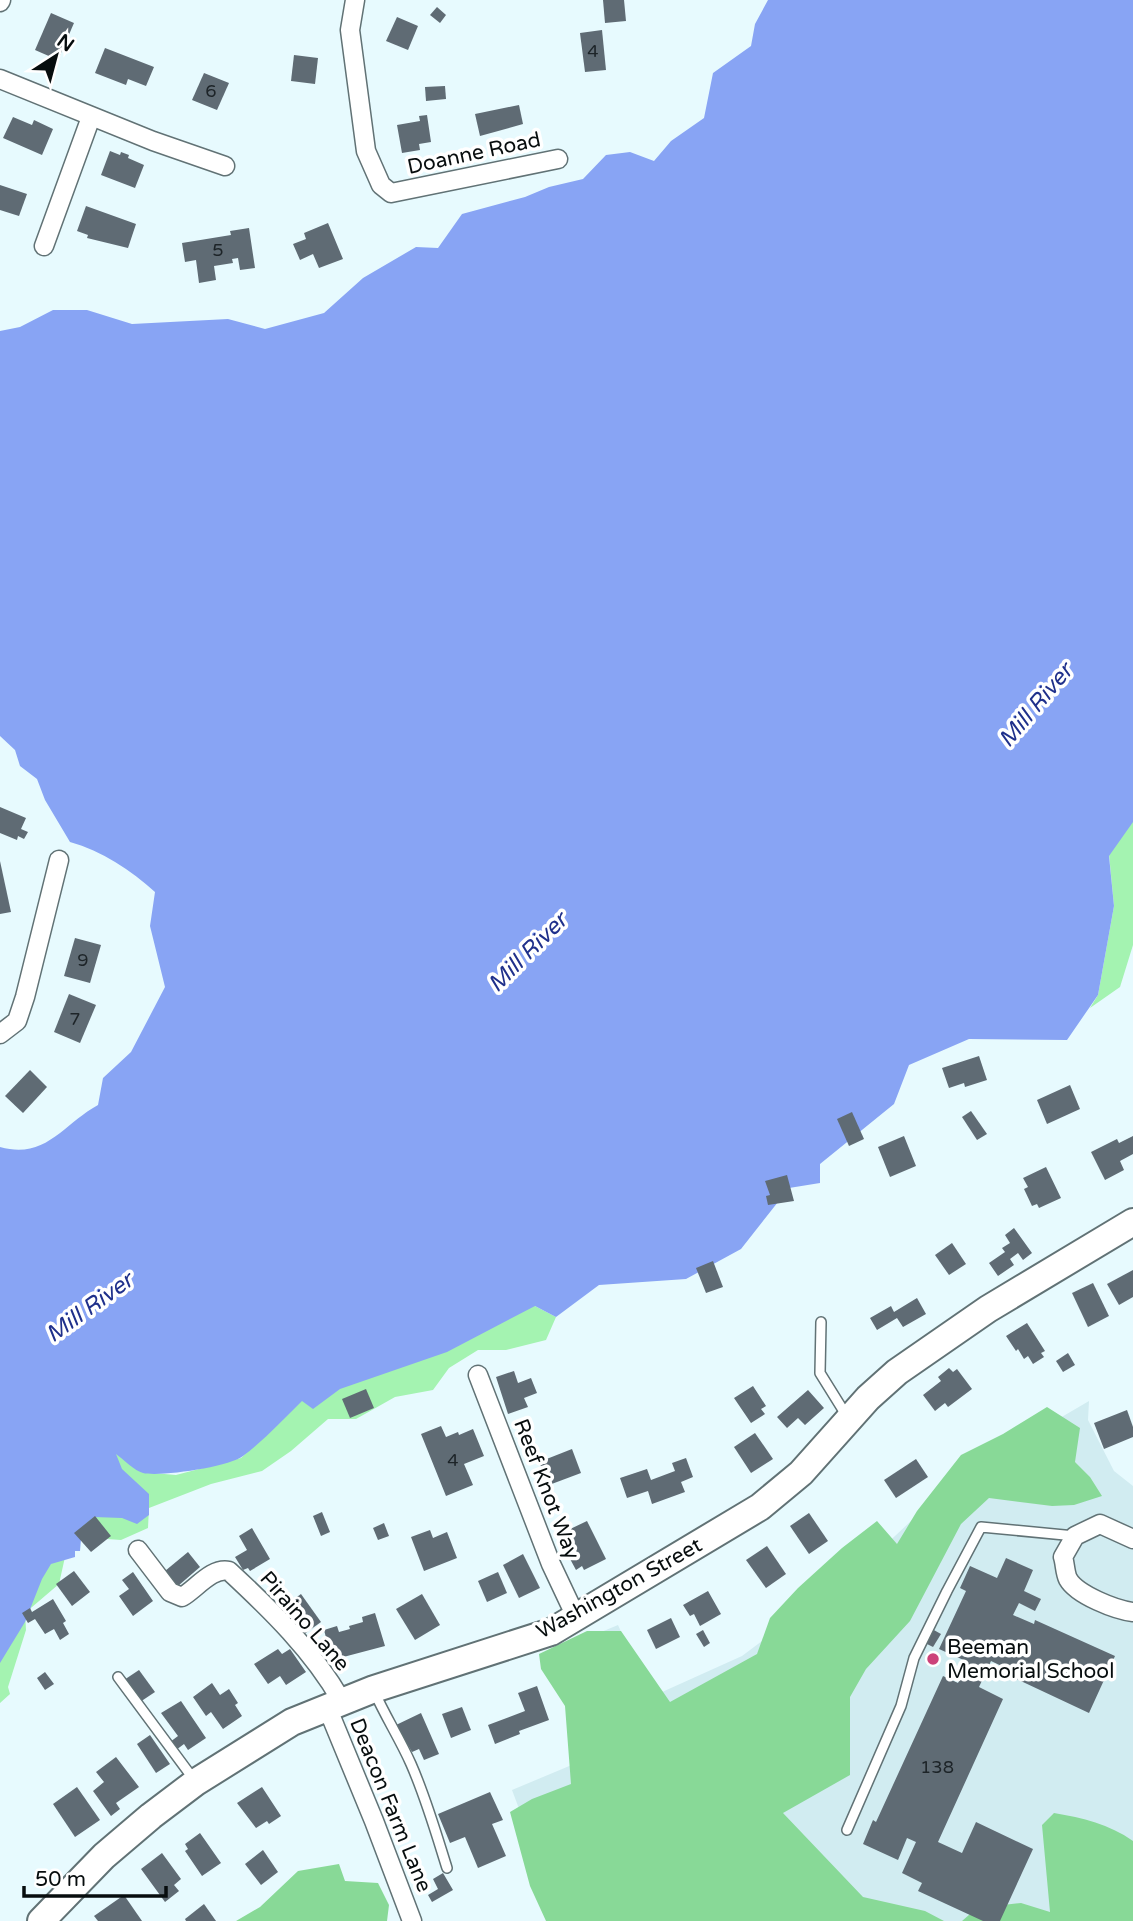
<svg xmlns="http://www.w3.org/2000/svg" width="1133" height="1921" font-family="'Varela Round',sans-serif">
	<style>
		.built { fill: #d1ecf1 }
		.green { fill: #a4f3b1 }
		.forest { fill: #88d997 }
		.water { fill: #88a4f4 }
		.building { fill: #5f6b74 }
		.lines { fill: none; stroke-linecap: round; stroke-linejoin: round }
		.service-casing { stroke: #617275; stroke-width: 12 }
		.minor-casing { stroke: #617275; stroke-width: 21 }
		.secondary-casing { stroke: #617275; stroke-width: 30 }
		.service { stroke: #fff; stroke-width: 9 }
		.minor { stroke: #fff; stroke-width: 18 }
		.secondary { stroke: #fff; stroke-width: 26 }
		.poi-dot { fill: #cc427a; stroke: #fff; stroke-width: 2.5 }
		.labels { text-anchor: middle; stroke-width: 7; stroke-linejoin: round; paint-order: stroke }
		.number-label { font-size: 18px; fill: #1d2428 }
		.street-label { font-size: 21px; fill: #070d0e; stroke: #fff }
		.poi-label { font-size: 21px; fill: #070d0e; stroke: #fff; text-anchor: start }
		.water-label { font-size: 23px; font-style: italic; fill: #1f308b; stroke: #fff }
	</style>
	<rect width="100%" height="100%" fill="#e7fafe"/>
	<path class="built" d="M1089 1401 1088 1420 1114 1471 1133 1486V1921H561L512 1790 586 1759 546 1655 618 1625 651 1697 742 1656 865 1564 956 1479Z"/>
	<g class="green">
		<path d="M1133 784V945L1120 987 1090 1008 1098 995 1114 906 1108 844Z"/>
		<path d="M533 1305 556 1317 546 1340 506 1350H478L449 1368 433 1390 395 1397 356 1419H328L291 1451 262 1471 211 1484 149 1508 148 1528 121 1540 79 1537 83 1516 113 1479 116 1453 141 1472 176 1475 241 1458 266 1435 300 1395Z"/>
		<path d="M65 1557 59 1584 25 1613 26 1630 8 1687 10 1694 0 1703V1614L23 1562Z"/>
	</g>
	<g class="forest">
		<path d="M1047 1407 1080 1428 1075 1462 1090 1477 1102 1496 1074 1505 1052 1506 989 1498 961 1524 910 1621 866 1669 850 1697V1775L783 1813 863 1897 925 1911 944 1921H546L530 1886 510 1812 532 1799 571 1784 565 1706 541 1669 539 1654 587 1631H621L670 1702 757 1654 770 1618 798 1588 842 1548 877 1521 897 1544 917 1511 961 1455 1003 1434Z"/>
		<path d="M1054 1813C1083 1818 1109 1824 1133 1841V1921H962L977 1908 1021 1903 1050 1912 1042 1825Z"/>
		<path d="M339 1864 345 1881 378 1883 389 1905 387 1921H236L260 1907 298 1871Z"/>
	</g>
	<path class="water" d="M768 0H1133V822L1109 856 1114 906 1098 995 1067 1040 969 1039 909 1065 894 1104 820 1164V1183L789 1188 741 1249 686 1279 599 1285 556 1317 535 1306 447 1352 340 1389 313 1409 302 1401C283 1420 264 1440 243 1456 229 1467 160 1477 143 1473 135 1471 123 1459 116 1454L122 1469 149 1494V1515L137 1524 122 1518 94 1517 82 1527 80 1551H75V1557L51 1564 42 1579 25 1622 0 1663V1147C46 1160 63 1124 98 1105L103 1078 131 1052 165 987 150 926 155 892C131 870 102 851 70 842L45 800 37 779 20 766 15 750 0 736V331L20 327 53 310H87L132 324 228 319 265 329 324 313 363 278 416 247 438 248 462 214 525 197 549 187 583 179 606 155 630 152 654 161 671 141 704 118 713 73 751 46 755 24Z"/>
	<g class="building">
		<path d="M603 0H624L626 21 605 23Z"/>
		<path d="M437 7 446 15 440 23 430 15Z"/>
		<path d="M51 13 74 23 58 60 35 50Z"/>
		<path d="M397 17 418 26 408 50 386 41Z"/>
		<path d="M602 30 606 70 585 72 580 33Z"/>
		<path d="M105 48 154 67 146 86 128 79 126 85 95 73Z"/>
		<path d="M294 55 318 58 315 84 291 81Z"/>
		<path d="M204 73 229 83 217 110 192 100Z"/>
		<path d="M445 86 446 99 426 101 425 87Z"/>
		<path d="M519 105 523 124 480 136 475 114Z"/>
		<path d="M427 115 431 142 419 144 420 150 402 153 397 125 420 121 419 116Z"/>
		<path d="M13 117 32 125 34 120 53 129 42 155 3 138Z"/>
		<path d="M110 151 120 155 121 152 129 155 128 158 144 165 135 188 101 175Z"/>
		<path d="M0 185 27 194 19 216 0 210Z"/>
		<path d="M86 206 136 224 128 248 87 238 88 235 77 231Z"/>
		<path d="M328 223 343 259 319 268 313 254 300 260 293 244 306 239 304 233Z"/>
		<path d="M249 228 255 268 240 270 238 258 232 259 233 263 214 266 216 280 199 283 196 260 185 262 182 243 231 235 230 231Z"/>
		<path d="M0 807 26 818 21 829 28 832 24 839 18 836 17 840 0 833Z"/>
		<path d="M0 861 11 912 0 914Z"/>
		<path d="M75 938 101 945 90 983 64 976Z"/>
		<path d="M69 994 96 1005 80 1043 54 1032Z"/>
		<path d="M979 1056 987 1080 965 1087 964 1083 949 1088 942 1068Z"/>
		<path d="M30 1070 47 1087 23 1113 5 1096Z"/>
		<path d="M1070 1085 1080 1109 1047 1124 1037 1100Z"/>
		<path d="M971 1111 987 1134 977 1140 962 1117Z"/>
		<path d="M852 1112 864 1139 849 1146 837 1119Z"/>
		<path d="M904 1136 916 1166 890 1177 878 1147Z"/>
		<path d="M1133 1136V1154L1120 1161 1124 1170 1105 1180 1091 1152 1117 1139 1119 1143Z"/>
		<path d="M1046 1167 1061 1198 1039 1208 1037 1204 1032 1206 1024 1189 1028 1187 1023 1178Z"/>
		<path d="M787 1175 794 1201 768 1205 766 1196 770 1195 765 1181Z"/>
		<path d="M1014 1228 1032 1253 1023 1260 1018 1253 1010 1259 1014 1265 998 1276 989 1263 1005 1252 1002 1248 1010 1243 1005 1235Z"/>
		<path d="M952 1243 966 1264 949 1275 935 1255Z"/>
		<path d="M713 1261 723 1287 706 1293 696 1268Z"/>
		<path d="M1133 1270V1297L1119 1305 1107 1284Z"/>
		<path d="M1093 1283 1109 1316 1088 1327 1072 1293Z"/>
		<path d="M917 1298 926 1314 903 1327 897 1318 877 1330 870 1318 891 1306 894 1312Z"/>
		<path d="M1027 1323 1045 1351 1041 1353 1044 1357 1033 1364 1028 1356 1024 1359 1018 1349 1016 1351 1006 1336Z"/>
		<path d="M1068 1353 1075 1365 1063 1372 1056 1361Z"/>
		<path d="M949 1368 953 1372 957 1369 972 1389 948 1407 945 1403 935 1411 923 1395 941 1381 938 1377Z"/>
		<path d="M514 1371 518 1383 531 1378 537 1393 524 1398 528 1407 508 1414 496 1377Z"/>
		<path d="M753 1386 766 1406 761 1409 765 1414 751 1423 734 1398Z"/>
		<path d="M366 1389 374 1408 350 1418 342 1399Z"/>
		<path d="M808 1390 824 1408 805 1425 798 1418 787 1428 777 1417Z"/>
		<path d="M1127 1410 1133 1427V1437L1104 1449 1094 1423Z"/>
		<path d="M441 1426 446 1437 458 1432 459 1435 473 1429 484 1456 464 1464 473 1485 446 1496 421 1434Z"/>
		<path d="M755 1433 773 1459 751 1473 734 1447Z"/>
		<path d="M572 1449 581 1473 549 1485 539 1462Z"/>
		<path d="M686 1458 693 1477 681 1482 685 1492 652 1504 648 1491 627 1498 620 1478 647 1469 651 1480 675 1471 672 1463Z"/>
		<path d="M916 1459 928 1477 896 1498 884 1480Z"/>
		<path d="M322 1512 330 1532 321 1536 313 1516Z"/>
		<path d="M809 1513 828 1541 809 1554 790 1526Z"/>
		<path d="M95 1516 111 1536 91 1552 74 1533Z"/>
		<path d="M587 1521 606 1559 584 1570 582 1566 576 1570 569 1557 577 1553 566 1531Z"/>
		<path d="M384 1523 389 1536 378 1540 373 1528Z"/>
		<path d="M252 1528 270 1559 250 1571 248 1568 243 1570 235 1557 247 1550 239 1536Z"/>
		<path d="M430 1530 433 1538 447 1532 457 1558 424 1571 411 1537Z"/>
		<path d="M767 1546 786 1574 766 1588 746 1560Z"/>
		<path d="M188 1552 200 1567 178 1586 165 1571Z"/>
		<path d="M523 1554 540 1588 519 1598 503 1565Z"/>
		<path d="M1006 1558 1033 1570 1024 1591 1041 1599 1035 1611 1019 1603 1013 1615 1034 1624 1035 1620 1115 1656 1089 1713 1010 1676 1012 1671 991 1661 979 1687 1003 1699 938 1842 962 1853 976 1822 1033 1849 1000 1921H983L918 1891 922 1883 902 1873 916 1842 907 1838 898 1860 863 1844 873 1820 876 1822 943 1676 958 1683 968 1662 939 1649 966 1591 960 1588 970 1566 997 1578Z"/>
		<path d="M74 1571 90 1592 72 1606 56 1584Z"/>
		<path d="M133 1572 153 1601 133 1616 119 1596 129 1589 122 1580Z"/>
		<path d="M498 1572 507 1593 487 1602 478 1581Z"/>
		<path d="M708 1591 721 1614 700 1626 694 1614 690 1616 683 1605Z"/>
		<path d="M301 1594 321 1622 303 1635 283 1607Z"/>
		<path d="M422 1594 440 1625 415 1640 396 1609Z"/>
		<path d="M53 1599 66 1621 63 1623 69 1634 60 1640 54 1629 45 1634 35 1619 28 1623 22 1613 30 1608 32 1612Z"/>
		<path d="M375 1613 385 1646 332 1660 324 1630 337 1626 339 1632 350 1629 349 1626 363 1622 362 1617Z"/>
		<path d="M671 1618 680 1637 656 1649 647 1630Z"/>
		<path d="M932 1629 941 1634 933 1647 925 1643Z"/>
		<path d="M703 1630 710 1643 704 1647 696 1634Z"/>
		<path d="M278 1649 282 1654 290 1649 306 1672 286 1685 280 1676 268 1684 254 1664Z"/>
		<path d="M139 1670 155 1692 140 1702 124 1680Z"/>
		<path d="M45 1672 54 1684 45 1690 37 1678Z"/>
		<path d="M212 1683 220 1695 229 1689 238 1703 235 1705 242 1716 223 1729 211 1712 206 1716 193 1697Z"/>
		<path d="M537 1686 549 1720 519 1731 520 1734 495 1744 488 1725 525 1711 518 1693Z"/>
		<path d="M181 1701 206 1738 188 1750 184 1744 176 1750 170 1742 178 1736 161 1713Z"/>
		<path d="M462 1707 471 1730 451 1738 442 1714Z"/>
		<path d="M421 1713 439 1754 424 1760 419 1749 412 1752 396 1725Z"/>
		<path d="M150 1735 170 1764 156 1773 137 1744Z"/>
		<path d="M116 1757 139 1787 116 1803 120 1809 111 1816 93 1791 104 1782 96 1772Z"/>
		<path d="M77 1787 100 1820 75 1837 53 1804Z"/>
		<path d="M262 1787 281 1816 269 1824 267 1821 256 1828 237 1803Z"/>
		<path d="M490 1792 503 1820 492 1824 506 1856 478 1868 465 1837 450 1843 438 1814Z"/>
		<path d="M200 1833 221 1863 202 1876 185 1851 188 1849 185 1844Z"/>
		<path d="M263 1850 278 1872 261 1885 245 1864Z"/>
		<path d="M162 1853 181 1879 174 1885 179 1891 165 1902 141 1869Z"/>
		<path d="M443 1873 453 1890 432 1902 428 1895 438 1889 433 1879Z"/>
		<path d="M124 1895 142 1921H98L94 1916Z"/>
		<path d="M204 1904 216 1921H186L185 1919Z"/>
	</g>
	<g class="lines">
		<defs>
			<g id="service">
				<path d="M821 1322 820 1373 848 1418"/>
				<path d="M118 1677 195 1781"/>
				<path d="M374 1691C385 1716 400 1739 411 1764 426 1798 436 1833 447 1868"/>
				<path d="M847 1830 901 1706 914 1658 947 1591 981 1527 1075 1536"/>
			</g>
			<g id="minor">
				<path d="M355 0 350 30 366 151 381 185 391 193 558 159"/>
				<path d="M0 2 1 0"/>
				<path d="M0 79 153 141 225 166"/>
				<path d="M44 246 91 117"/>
				<path d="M0 1034 17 1021 25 997 59 860"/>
				<path d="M478 1375 551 1564 576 1617"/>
				<path d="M1133 1539 1100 1524 1075 1536 1063 1557C1065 1563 1065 1573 1068 1579 1077 1595 1116 1610 1133 1612"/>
				<path d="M138 1550 170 1592 182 1597C196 1589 212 1567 229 1571 271 1610 313 1651 341 1700"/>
				<path d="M327 1707 374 1821 412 1921"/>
			</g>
			<path id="secondary" d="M41 1921 104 1856 151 1816 196 1782 292 1722 374 1689 551 1632 760 1507 801 1473 868 1398 897 1372 988 1309 1133 1222"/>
		</defs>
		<use href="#service" class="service-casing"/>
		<use href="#minor" class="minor-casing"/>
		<use href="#secondary" class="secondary-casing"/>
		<use href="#service" class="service"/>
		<use href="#minor" class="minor"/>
		<use href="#secondary" class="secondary"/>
	</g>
	<circle class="poi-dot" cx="933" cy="1659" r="7"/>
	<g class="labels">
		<g class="number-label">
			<text x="593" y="57">4</text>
			<text x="211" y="97">6</text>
			<text x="218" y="256">5</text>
			<text x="83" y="966">9</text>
			<text x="75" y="1025">7</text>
			<text x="453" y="1466">4</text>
			<text x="937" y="1773">138</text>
		</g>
		<g class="street-label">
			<text transform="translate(474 153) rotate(-12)" y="7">Doanne Road</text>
			<text transform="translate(547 1489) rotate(69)" y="7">Reef Knot Way</text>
			<text transform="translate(619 1588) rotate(-29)" y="7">Washington Street</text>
			<text transform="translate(305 1621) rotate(49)" y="7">Piraino Lane</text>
			<text transform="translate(391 1805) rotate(68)" y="7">Deacon Farm Lane</text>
		</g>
		<g class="poi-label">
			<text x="947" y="1654">Beeman<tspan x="947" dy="24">Memorial School</tspan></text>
		</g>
		<g class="water-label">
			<text transform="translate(1035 705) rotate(-50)" y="8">Mill River</text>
			<text transform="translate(527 952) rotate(-45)" y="8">Mill River</text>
			<text transform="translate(89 1307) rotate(-36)" y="8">Mill River</text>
		</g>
	</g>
	<g transform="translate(56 56) rotate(36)" stroke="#ffffff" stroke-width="5" paint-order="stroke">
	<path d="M0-5L12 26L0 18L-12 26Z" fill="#070d0e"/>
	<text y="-10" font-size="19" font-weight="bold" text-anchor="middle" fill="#070d0e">N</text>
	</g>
	<path d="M24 1886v10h142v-10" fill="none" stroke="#070d0e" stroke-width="3.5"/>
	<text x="35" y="1886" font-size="21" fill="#070d0e" stroke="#ffffff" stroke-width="5" paint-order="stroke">50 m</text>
</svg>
